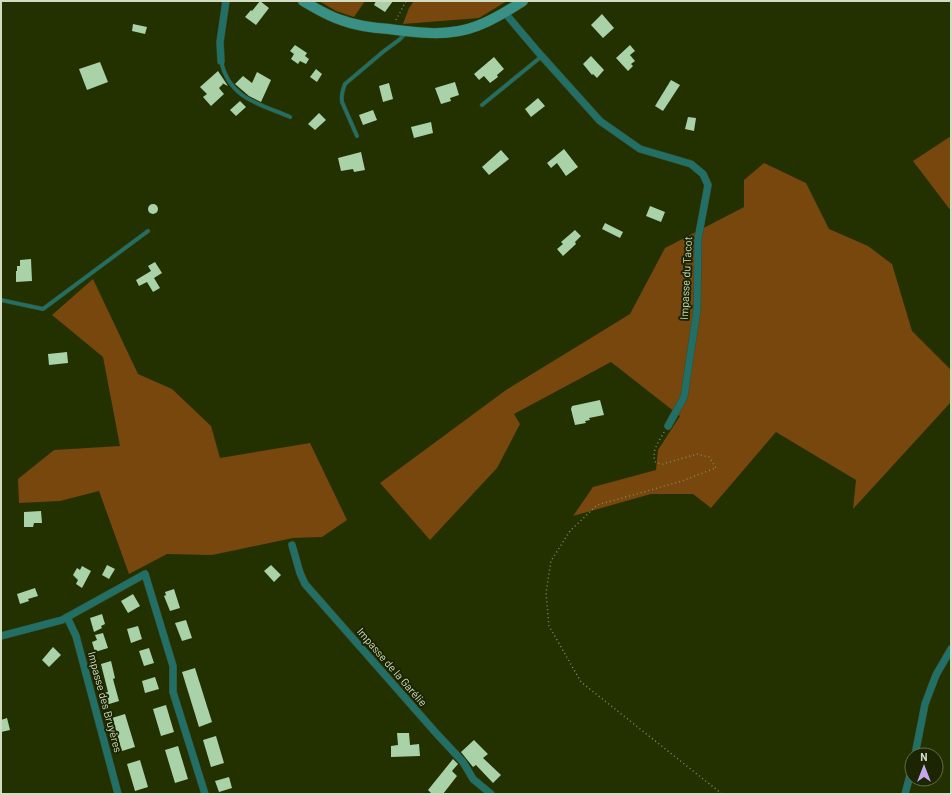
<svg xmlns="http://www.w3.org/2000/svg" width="952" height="795" font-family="Barlow,sans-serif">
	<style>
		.green { fill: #77470d }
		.building { fill: #a9d2a8 }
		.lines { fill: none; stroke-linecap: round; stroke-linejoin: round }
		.lane-casing { stroke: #3f4c1f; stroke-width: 4.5 }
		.street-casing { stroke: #3f4c1f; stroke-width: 8 }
		.secondary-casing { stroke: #3f4c1f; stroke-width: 11 }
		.path { stroke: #7f8b66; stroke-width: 1.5; stroke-dasharray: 1 3; stroke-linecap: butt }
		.lane { stroke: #226f67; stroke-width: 3.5 }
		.street { stroke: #226f67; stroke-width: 7 }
		.secondary { stroke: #399186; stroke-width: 10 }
		.labels { text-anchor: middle; stroke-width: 4; stroke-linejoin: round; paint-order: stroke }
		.street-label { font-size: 11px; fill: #d2dcc2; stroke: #1b2502 }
	</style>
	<rect width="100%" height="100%" fill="#233000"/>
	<g class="green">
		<path d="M319 1H365L354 17 336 11Z"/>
		<path d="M414 1H507L479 18 403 24 409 8Z"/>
		<path d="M951 136V211L913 161Z"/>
		<path d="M764 163 806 183 829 229 868 246 892 264 912 331 951 370V402L853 509 856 480 776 432 711 508 693 494H651L573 516 593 487 656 470 658 450 680 416 611 362 514 414 520 424 497 468 430 540 380 483 506 390 630 314 665 248 744 207V180Z"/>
		<path d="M93 279 138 374 172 389 211 426 220 458 310 443 347 520 322 537 293 538 212 555 167 554 129 574 99 491 60 501 19 503 18 479 54 450 120 446 103 357 52 315Z"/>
	</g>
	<g class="building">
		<path d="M260 1 269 8 256 25 245 17 251 10 252 11Z"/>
		<path d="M376 1H393L385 12 374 5Z"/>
		<path d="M602 14 614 28 603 38 591 25Z"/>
		<path d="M133 24 147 27 145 34 132 31Z"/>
		<path d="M295 45 307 53 305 56 309 59 306 64 300 61 298 64 291 59 294 54 290 51Z"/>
		<path d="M630 45 635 51 630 55 635 61 631 64 633 66 628 71 616 58Z"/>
		<path d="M591 56 604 70 597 78 593 74 592 75 583 64Z"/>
		<path d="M494 57 504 69 497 75 498 77 490 83 484 76 479 80 474 74Z"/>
		<path d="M100 62 108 82 87 90 79 69Z"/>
		<path d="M316 69 322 74 317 82 310 77Z"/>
		<path d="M218 71 228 86 222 83 223 84 219 88 224 94 211 106 203 97 207 94 200 87Z"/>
		<path d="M257 72 271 80 261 102 249 96 235 84 243 76 252 83Z"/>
		<path d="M671 80 680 85 663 111 655 106Z"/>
		<path d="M455 82 459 95 450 98 451 101 441 104 435 88Z"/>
		<path d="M389 83 393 99 383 102 379 86Z"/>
		<path d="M538 98 545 106 531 117 525 109Z"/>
		<path d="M240 101 246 107 236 116 230 110Z"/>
		<path d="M373 110 377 120 363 125 359 115Z"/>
		<path d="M319 113 326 120 315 130 308 124Z"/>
		<path d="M688 117 696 118 694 131 685 129Z"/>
		<path d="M431 122 433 133 414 138 411 127Z"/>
		<path d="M564 149 578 167 566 176 557 163 551 168 547 163Z"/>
		<path d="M501 150 509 159 489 175 482 167Z"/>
		<path d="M361 152 365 170 354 172 353 169 341 171 338 158Z"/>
		<circle cx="153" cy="209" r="5"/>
		<path d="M650 206 665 212 661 222 646 216Z"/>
		<path d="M605 223 623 232 620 238 602 229Z"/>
		<path d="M575 230 581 236 575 242 576 244 563 256 557 249 563 244 561 242Z"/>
		<path d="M31 259 32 281 16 282V271H17V266H20V260Z"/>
		<path d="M155 262 162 273 154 278 160 288 153 292 147 282 139 286 136 280 151 271 148 266Z"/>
		<path d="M67 352 68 363 49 365 48 354Z"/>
		<path d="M600 400 604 415 589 418 590 420 585 421 586 423 575 425 571 409 572 406Z"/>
		<path d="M41 511 42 523H34L33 527H24V512Z"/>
		<path d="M107 565 115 569 109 579 102 575Z"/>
		<path d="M271 565 281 575 274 582 264 571Z"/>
		<path d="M82 566 91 571 82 588 76 584 78 580 73 575 77 568 80 570Z"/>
		<path d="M35 588 38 596 28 599 29 601 20 604 17 594Z"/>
		<path d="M174 589 180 608 170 611 164 596 166 595 165 592Z"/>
		<path d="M133 594 140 606 128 613 121 601Z"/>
		<path d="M102 614 105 624 101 626 102 628 94 632 90 618Z"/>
		<path d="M186 620 192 638 182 641 175 623Z"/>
		<path d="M138 626 142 639 131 643 127 629Z"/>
		<path d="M103 633 108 648 95 652 92 642 97 640 95 635Z"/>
		<path d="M53 647 61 655 49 667 42 660Z"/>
		<path d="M149 648 154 663 144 666 139 651Z"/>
		<path d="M111 661 115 678 113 679 119 701 106 705 103 693 108 692 101 664Z"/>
		<path d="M195 668 212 722 199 727 182 672Z"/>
		<path d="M155 677 159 689 145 693 142 681Z"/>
		<path d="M166 705 174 732 161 736 153 709Z"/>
		<path d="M125 714 135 747 122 751 112 718Z"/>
		<path d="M7 718 10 730 1 732V720Z"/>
		<path d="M397 733H409L410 745 419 744 420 756 391 757V746L398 745Z"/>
		<path d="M216 736 224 763 211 767 203 740Z"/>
		<path d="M474 740 488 754 483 758 501 775 493 783 476 765 473 767 461 752Z"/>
		<path d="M178 746 188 779 175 783 165 750Z"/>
		<path d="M453 759 458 764 452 771 457 776 443 794H432L428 790Z"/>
		<path d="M140 760 148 787 135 791 127 764Z"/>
		<path d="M229 777 232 788 219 792 215 781Z"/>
	</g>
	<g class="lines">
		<defs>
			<g id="lane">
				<path d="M221 61C229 99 260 104 290 117"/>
				<path d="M482 105 542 56"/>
				<path d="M357 136 342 102C341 95 342 91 345 84L384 51 399 40 403 36V32"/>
				<path d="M1 300 43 309 148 231"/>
			</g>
			<g id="street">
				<path d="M505 13 538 52 600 121 640 149 691 164 703 174 708 185 698 239 697 310 684 397 668 426"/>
				<path d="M221 61 220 42 226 1"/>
				<path d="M292 545 300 573 305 584 436 733 463 762 473 779 491 794"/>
				<path d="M67 617 76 636 118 794"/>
				<path d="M1 636 62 620 145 574 173 666V692L205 794"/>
				<path d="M915 755 925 704 936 675 951 649"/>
				<path d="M905 794 912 768"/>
			</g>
			<path id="secondary" d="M303 1C315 8 328 16 341 20 357 26 373 28 389 29 419 33 449 37 477 26 494 20 509 10 523 1"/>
		</defs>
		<use href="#lane" class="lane-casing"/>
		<use href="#street" class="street-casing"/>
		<use href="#secondary" class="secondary-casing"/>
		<g class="path">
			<path d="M396 20 406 1"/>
			<path d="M664 432C659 442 650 452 656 463L663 464 697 454 709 457 716 468 679 482 597 505 570 531 551 561 546 593 549 626 581 682 722 794"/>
		</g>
		<use href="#lane" class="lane"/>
		<use href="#street" class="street"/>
		<use href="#secondary" class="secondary"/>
	</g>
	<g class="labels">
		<g class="street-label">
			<text transform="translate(686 278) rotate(-87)" y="4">Impasse du Tacot</text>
			<text transform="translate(392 667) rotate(49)" y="4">Impasse de la Garélie</text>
			<text transform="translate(105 702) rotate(75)" y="4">Impasse des Bruyères</text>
		</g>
	</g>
	<rect width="952" height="795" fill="none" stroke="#d2dcc2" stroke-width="4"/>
	<g transform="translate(924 767)"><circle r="19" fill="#1b2502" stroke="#646e4f"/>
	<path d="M0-3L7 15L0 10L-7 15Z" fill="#c7a6f0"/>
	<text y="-6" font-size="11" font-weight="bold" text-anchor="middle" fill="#d2dcc2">N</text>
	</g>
</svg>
